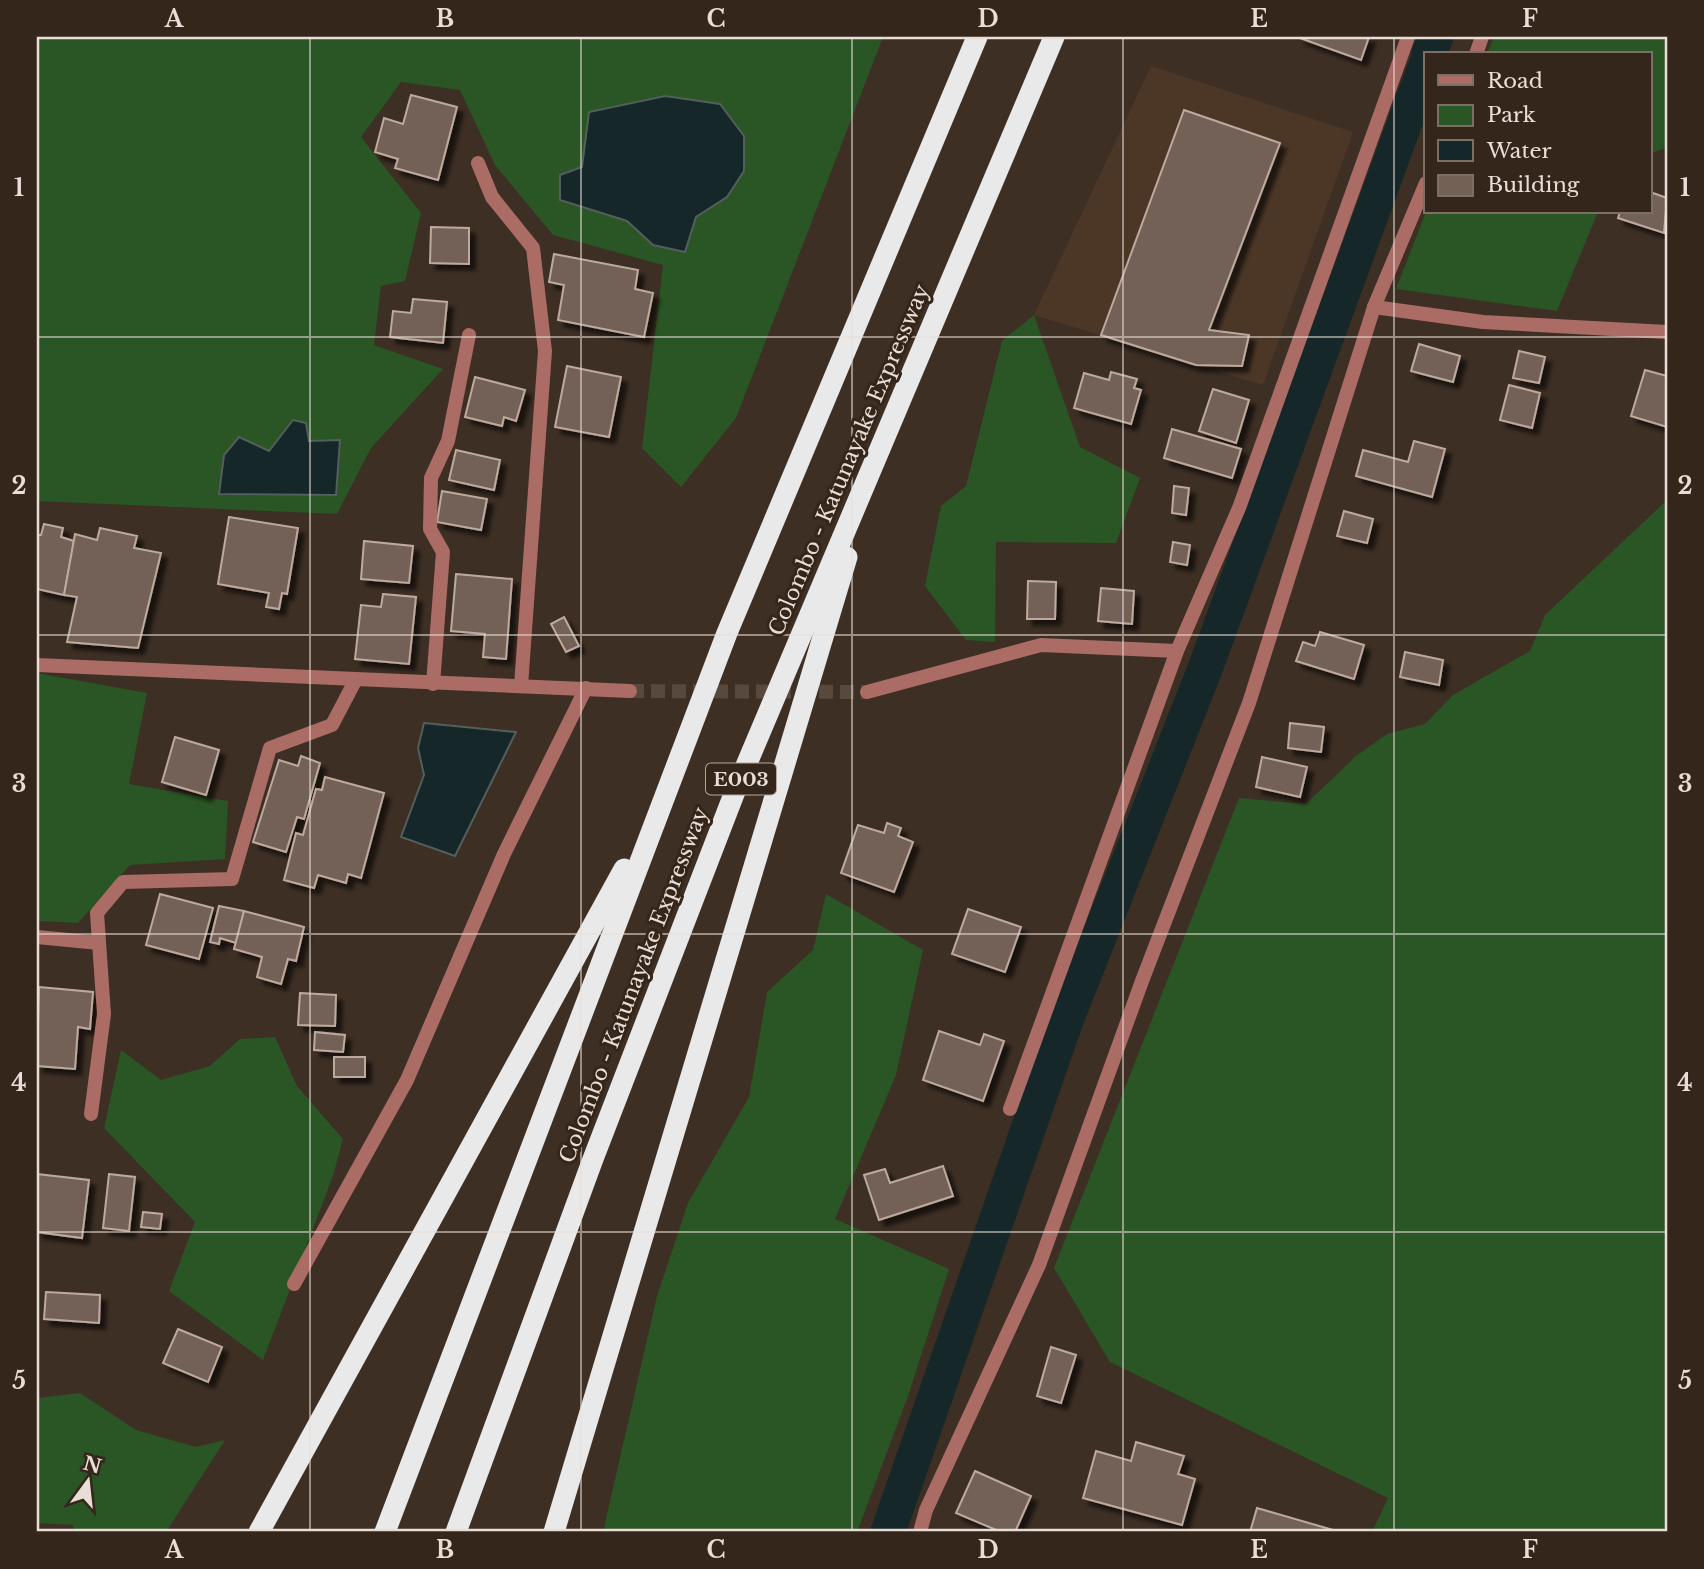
<svg xmlns="http://www.w3.org/2000/svg" width="1704" height="1569" font-family="'Libre Baskerville',serif">
	<style>
		.built { fill: #4c3727 }
		.green { fill: #2a5524 }
		.water { fill: #152729; stroke: #545e5d; stroke-width: 2 }
		.lines { fill: none; stroke-linecap: round; stroke-linejoin: round }
		.canal { stroke: #152729; stroke-width: 35 }
		.building { fill: #736156; stroke: #bea99e; stroke-width: 2; filter: url(#shadow) }
		.street-tunnel { stroke: #58493f; stroke-width: 14; stroke-dasharray: 14 7; stroke-linecap: butt }
		.lane { stroke: #aa6c64; stroke-width: 14 }
		.street { stroke: #aa6c64; stroke-width: 14 }
		.highway { stroke: #e9e9e9; stroke-width: 21 }
		.grid { fill: none; stroke: #e8ded7; stroke-width: 2; stroke-opacity: 0.55 }
		.labels { text-anchor: middle; stroke-width: 6; stroke-linejoin: round; paint-order: stroke }
		.shield { fill: #34261a; stroke: #b2a79e; stroke-width: 2 }
		.shield-label { font-size: 19px; font-weight: bold; fill: #e8ded7 }
		.street-label { font-size: 21px; fill: #e8ded7; stroke: #34261a }
		.neatline { fill: none; stroke: #e8ded7; stroke-width: 2.5 }
		.grid-label { font-size: 23px; text-anchor: middle; font-weight: bold; fill: #e8ded7 }
	</style>
	<defs>
		<filter id="shadow"><feDropShadow dx="6" dy="6" stdDeviation="2" flood-color="#0009"/></filter>
	</defs>
	<rect width="100%" height="100%" fill="#3e2f24"/>
	<path class="built" d="M1151 66 1353 132 1263 385 1034 315Z"/>
	<g class="green">
		<path d="M37 37H883L736 418 681 487 642 448 663 265 553 235 495 165 460 90 401 82 361 137 421 213 405 281 381 286 374 345 443 369 371 448 337 514 37 501Z"/>
		<path d="M1494 37H1667V147L1650 154V54H1487Z"/>
		<path d="M1426 212H1598L1557 311 1396 289Z"/>
		<path d="M1034 315 1080 447 1140 478 1116 543 996 542 995 642 966 640 925 586 941 506 966 486 1002 341Z"/>
		<path d="M1667 500V1532H1372L1388 1498 1110 1362 1054 1268 1239 798 1306 804 1356 756 1387 734 1425 724 1453 695 1530 651 1545 615Z"/>
		<path d="M37 673 147 693 129 784 228 801 225 859 130 865 78 923 37 921Z"/>
		<path d="M826 894 923 950 896 1075 835 1219 949 1269 908 1396 857 1532H603L657 1296 688 1203 749 1097 767 992 813 950Z"/>
		<path d="M275 1037 297 1086 343 1139 333 1176 263 1360 169 1291 195 1222 104 1128 121 1050 161 1080 210 1066 240 1039Z"/>
		<path d="M80 1393 136 1430 196 1447 225 1440 166 1532H75L73 1525 37 1523V1398Z"/>
	</g>
	<g class="water">
		<path d="M665 96 720 104 744 136V171L727 197 696 217 685 252 653 245 627 221 560 200V175L582 167 589 112Z"/>
		<path d="M293 420 306 423 309 441 340 440 336 495 219 494 224 455 239 437 269 451Z"/>
		<path d="M424 723 516 732 455 856 401 837 424 775 418 748Z"/>
	</g>
	<g class="lines">
		<g class="canal">
			<path d="M1429 54 1436 37"/>
			<path d="M888 1532 1065 1023 1205 669 1426 65"/>
		</g>
	</g>
	<g class="building">
		<path d="M1297 37H1369L1361 60Z"/>
		<path d="M411 95 457 107 438 180 395 168 398 159 375 152 384 118 403 124Z"/>
		<path d="M1184 110 1280 143 1209 330 1249 335 1242 366 1196 365 1101 335Z"/>
		<path d="M1650 192 1667 198 1664 233 1618 218 1620 212H1650Z"/>
		<path d="M431 227 469 228V264L430 263Z"/>
		<path d="M554 254 638 270 635 289 653 293 644 337 558 320 564 285 549 282Z"/>
		<path d="M413 299 447 302 443 343 390 337 393 311 411 313Z"/>
		<path d="M1419 344 1460 356 1453 382 1411 371Z"/>
		<path d="M1519 351 1545 357 1539 383 1513 378Z"/>
		<path d="M567 366 621 377 609 437 555 427Z"/>
		<path d="M1645 370 1667 376V427L1631 416Z"/>
		<path d="M1111 372 1137 379 1134 388 1141 390 1131 424 1074 408 1084 373 1109 380Z"/>
		<path d="M475 377 525 390 516 421 504 417 502 426 465 417Z"/>
		<path d="M1509 385 1540 393 1532 428 1500 420Z"/>
		<path d="M1213 389 1249 400 1236 443 1199 431Z"/>
		<path d="M1172 429 1241 449 1232 478 1164 458Z"/>
		<path d="M1414 441 1445 449 1432 497 1356 476 1363 450 1408 462Z"/>
		<path d="M456 450 500 460 494 490 449 480Z"/>
		<path d="M1174 486 1189 488 1186 515 1172 513Z"/>
		<path d="M442 491 487 499 481 530 437 522Z"/>
		<path d="M1344 511 1373 519 1367 543 1337 536Z"/>
		<path d="M229 517 298 528 287 594 282 593 279 609 266 607 269 593 218 584Z"/>
		<path d="M44 524 63 528 61 537 74 541 64 595 37 589V535H41Z"/>
		<path d="M100 528 137 536 134 548 161 553 138 648 67 642 77 597 64 595 75 534 97 540Z"/>
		<path d="M364 541 413 546 409 583 361 579Z"/>
		<path d="M1173 542 1190 545 1187 565 1170 562Z"/>
		<path d="M456 574 512 579 506 659 483 657 485 634 451 631Z"/>
		<path d="M1028 581 1056 582 1055 619H1027Z"/>
		<path d="M1101 588 1134 591 1132 624 1098 621Z"/>
		<path d="M383 594 416 597 409 664 355 659 361 605 381 607Z"/>
		<path d="M564 617 579 646 566 652 551 624Z"/>
		<path d="M1320 632 1364 645 1354 679 1296 661 1303 642 1315 646Z"/>
		<path d="M1405 652 1443 660 1439 685 1400 677Z"/>
		<path d="M1290 723 1324 727 1321 752 1288 748Z"/>
		<path d="M175 737 219 750 206 795 162 782Z"/>
		<path d="M301 756 320 763 304 819 297 817 286 852 253 842 279 760 298 766Z"/>
		<path d="M1262 757 1307 767 1300 797 1256 787Z"/>
		<path d="M325 777 384 793 361 878 348 874 346 883 318 875 314 888 284 880 296 833 303 835 316 789 322 790Z"/>
		<path d="M887 823 901 828 898 836 913 842 894 892 841 873 858 825 884 833Z"/>
		<path d="M160 894 213 908 199 959 146 945Z"/>
		<path d="M219 906 244 911 236 943 220 938 219 944 210 942Z"/>
		<path d="M968 909 1021 927 1005 972 952 954Z"/>
		<path d="M244 911 304 927 296 961 288 959 281 984 257 977 262 957 234 949Z"/>
		<path d="M39 987 93 992 90 1029 78 1027 75 1069 37 1066Z"/>
		<path d="M300 993 336 995 335 1026 298 1025Z"/>
		<path d="M939 1031 980 1045 984 1034 1004 1041 983 1101 923 1080Z"/>
		<path d="M315 1032 345 1035 343 1052 314 1050Z"/>
		<rect x="334" y="1057" width="31" height="20"/>
		<path d="M943 1166 953 1196 879 1220 864 1175 885 1169 890 1183Z"/>
		<path d="M37 1174 89 1180 82 1238 37 1232Z"/>
		<path d="M109 1174 135 1177 129 1231 103 1228Z"/>
		<path d="M143 1212 162 1214 160 1229 141 1227Z"/>
		<path d="M46 1292 100 1295 99 1323 44 1319Z"/>
		<path d="M178 1329 222 1347 208 1382 163 1363Z"/>
		<path d="M1051 1347 1076 1355 1061 1403 1037 1396Z"/>
		<path d="M1136 1442 1184 1456 1178 1474 1195 1479 1182 1525 1083 1498 1096 1451 1131 1461Z"/>
		<path d="M975 1471 1031 1496 1015 1532H1001L956 1513Z"/>
		<path d="M1257 1508 1340 1532H1250Z"/>
	</g>
	<g class="lines">
		<path class="street-tunnel" d="M630 691 867 692"/>
		<path class="lane" d="M433 684 443 552 430 529 431 478 448 441 469 335"/>
		<g class="street">
			<path d="M1476 54 1482 37"/>
			<path d="M478 163 492 197 533 248 545 351 521 686"/>
			<path d="M1374 307 1483 322 1667 332"/>
			<path d="M37 665 630 691"/>
			<path d="M867 692 1041 645 1177 651"/>
			<path d="M37 937 99 943"/>
			<path d="M1010 1109 1177 651 1239 508 1408 37"/>
			<path d="M91 1114 104 1014 97 913 123 882 232 879 270 748 332 725 355 681"/>
			<path d="M294 1284 407 1080 504 854 586 688"/>
			<path d="M920 1532 926 1510 1039 1265 1142 981 1249 703 1374 307 1426 183"/>
		</g>
		<g class="highway">
			<path d="M259 1532 624 869"/>
			<path d="M385 1532 727 633 977 37"/>
			<path d="M456 1532 593 1159 734 794 1054 37"/>
			<path d="M554 1532 847 557"/>
		</g>
	</g>
	<path class="grid" d="M310 37V1532M581 37V1532M852 37V1532M1123 37V1532M1394 37V1532M37 337H1667M37 635H1667M37 934H1667M37 1232H1667"/>
	<g class="labels">
		<rect class="shield" x="706" y="763.5" width="70" height="31" rx="5"/>
		<g class="shield-label">
			<text x="741" y="786">E003</text>
		</g>
		<g class="street-label">
			<text transform="translate(849 460) rotate(-67)" y="7">Colombo - Katunayake Expressway</text>
			<text transform="translate(634 985) rotate(-69)" y="7">Colombo - Katunayake Expressway</text>
		</g>
	</g>
	<rect width="1704" height="1569" fill="none" stroke="#34261a" stroke-width="77"/>
	<rect x="1424" y="52" width="228" height="161" fill="#34261a" stroke="#7c7066" stroke-width="2"/>
	<rect x="1438" y="75" width="35" height="10" fill="#aa6c64" stroke="#7c7066" stroke-width="2"/>
	<text x="1487" y="88" font-size="21" fill="#e8ded7">Road</text>
	<rect x="1438" y="105" width="35" height="21" fill="#2a5524" stroke="#7c7066" stroke-width="2"/>
	<text x="1487" y="122" font-size="21" fill="#e8ded7">Park</text>
	<rect x="1438" y="140" width="35" height="21" fill="#152729" stroke="#7c7066" stroke-width="2"/>
	<text x="1487" y="158" font-size="21" fill="#e8ded7">Water</text>
	<rect x="1438" y="175" width="35" height="21" fill="#736156" stroke="#7c7066" stroke-width="2"/>
	<text x="1487" y="192" font-size="21" fill="#e8ded7">Building</text>
	<g transform="translate(88 1481) rotate(15)" stroke="#34261a" stroke-width="5" paint-order="stroke">
	<path d="M0-5L12 26L0 18L-12 26Z" fill="#e8ded7"/>
	<text y="-10" font-size="19" font-weight="bold" text-anchor="middle" fill="#e8ded7">N</text>
	</g>
	<rect x="38" y="38" width="1628" height="1492" class="neatline"/>
	<g class="grid-label">
		<text x="174" y="27">A</text>
		<text x="445" y="27">B</text>
		<text x="716" y="27">C</text>
		<text x="988" y="27">D</text>
		<text x="1259" y="27">E</text>
		<text x="1530" y="27">F</text>
		<text x="19" y="196">1</text>
		<text x="1685" y="196">1</text>
		<text x="19" y="494">2</text>
		<text x="1685" y="494">2</text>
		<text x="19" y="792">3</text>
		<text x="1685" y="792">3</text>
		<text x="19" y="1091">4</text>
		<text x="1685" y="1091">4</text>
		<text x="19" y="1389">5</text>
		<text x="1685" y="1389">5</text>
		<text x="174" y="1558">A</text>
		<text x="445" y="1558">B</text>
		<text x="716" y="1558">C</text>
		<text x="988" y="1558">D</text>
		<text x="1259" y="1558">E</text>
		<text x="1530" y="1558">F</text>
	</g>
</svg>
